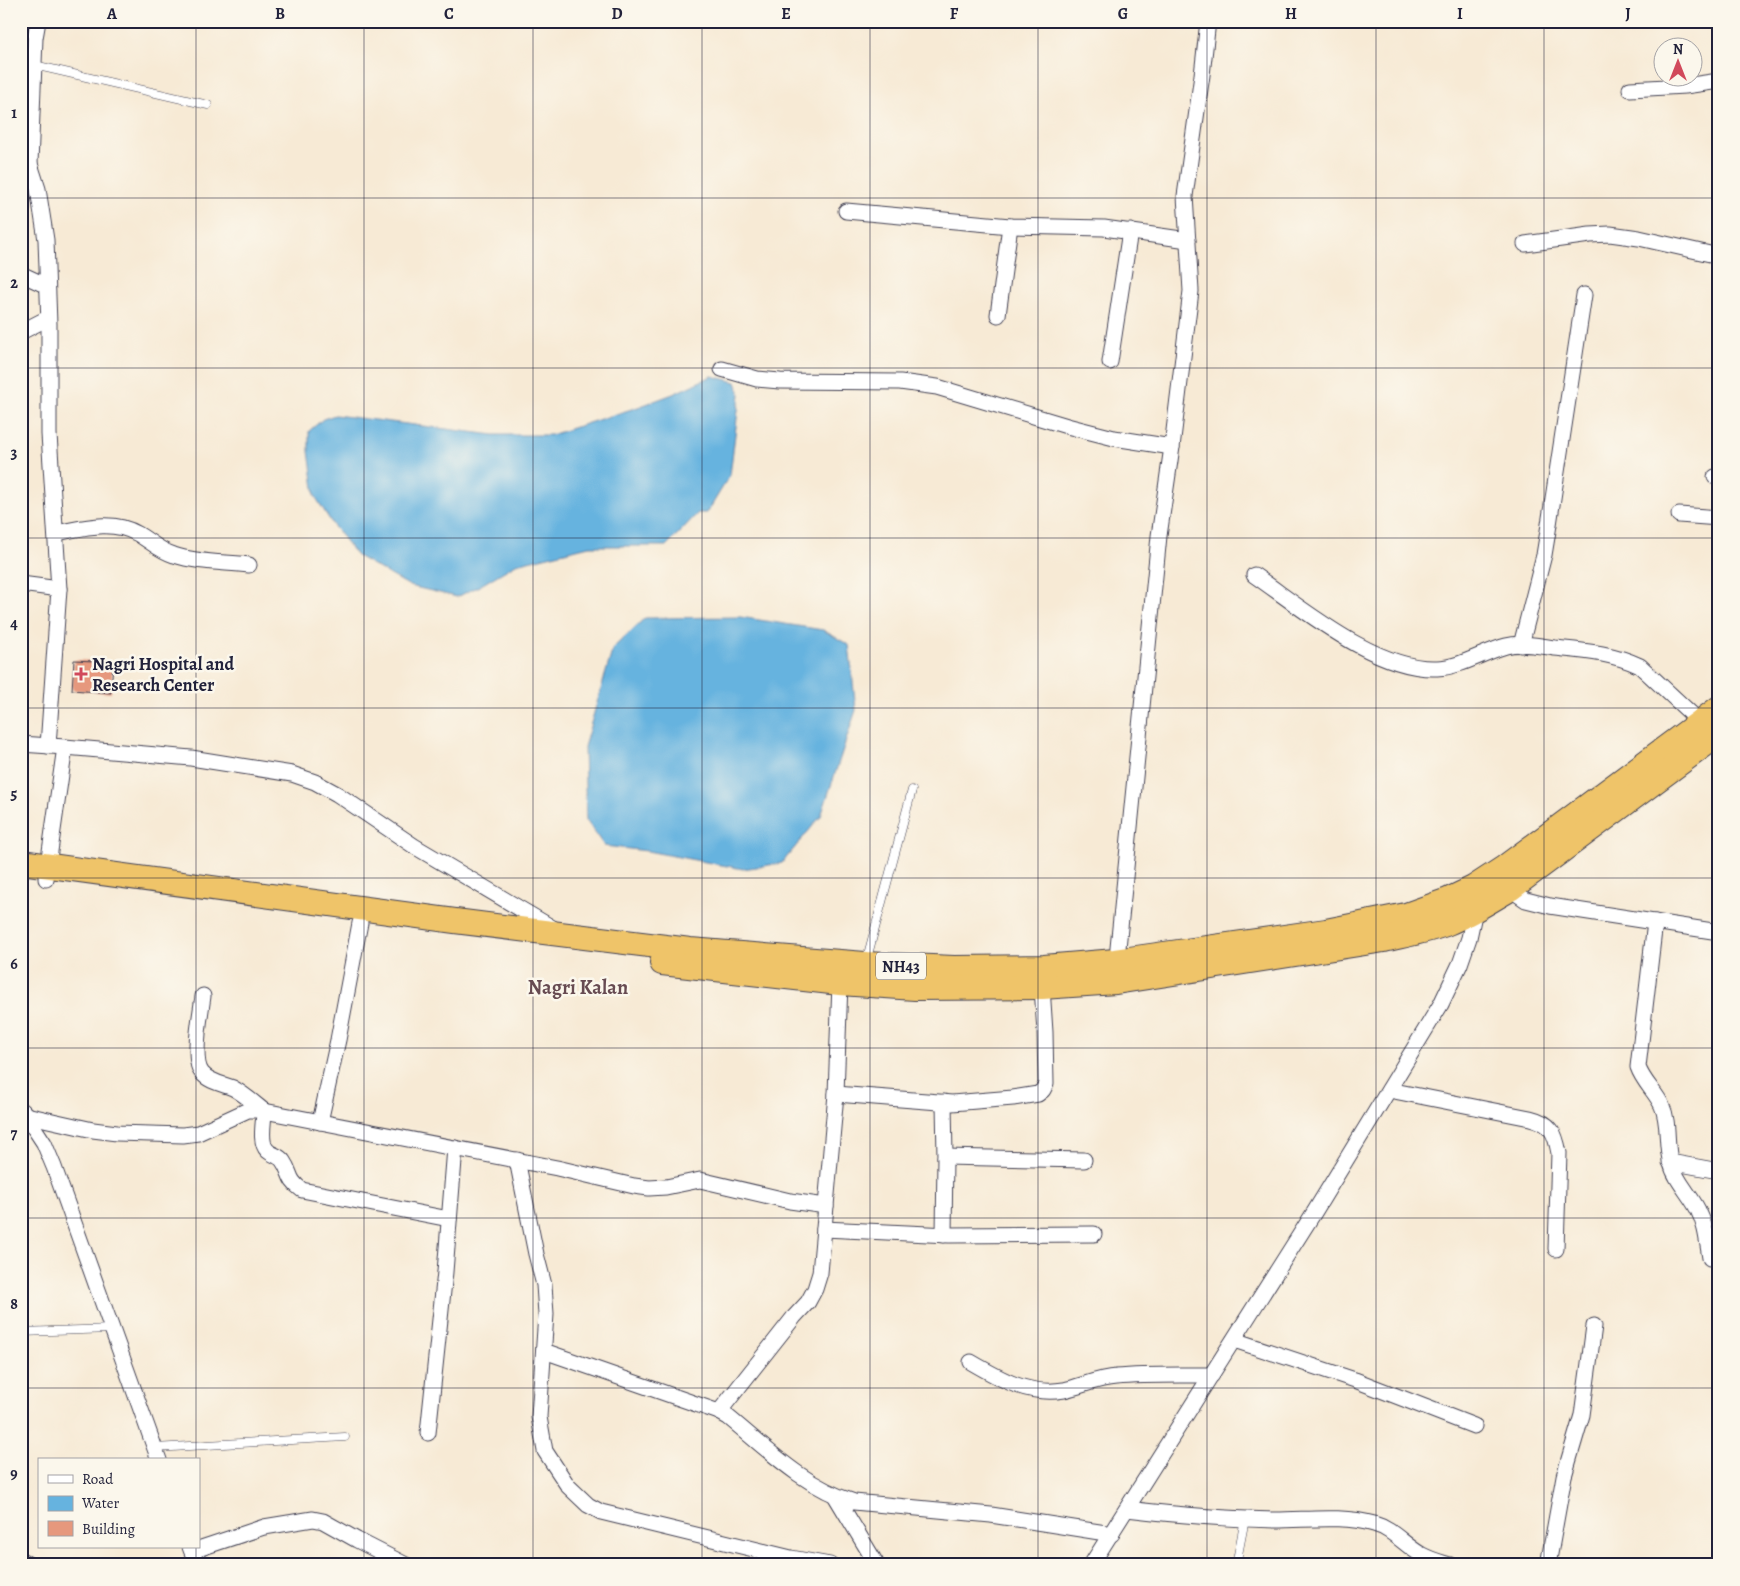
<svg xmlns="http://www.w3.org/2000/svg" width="1740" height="1586" font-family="Alegreya,serif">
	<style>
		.water { fill: #66b3df; stroke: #446a8d }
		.building { fill: #e6987d }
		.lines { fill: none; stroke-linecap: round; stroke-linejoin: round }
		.service-casing { stroke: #424052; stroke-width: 9 }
		.minor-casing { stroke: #424052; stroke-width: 17 }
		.trunk-casing { stroke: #424052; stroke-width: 26 }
		.service { stroke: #fff; stroke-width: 8 }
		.minor { stroke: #fff; stroke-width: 15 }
		.trunk { stroke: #efc469; stroke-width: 24 }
		.grid { fill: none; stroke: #22223b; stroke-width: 1; stroke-opacity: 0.55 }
		.poi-dot { fill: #d1495b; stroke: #fbf7ec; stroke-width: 2 }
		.labels { text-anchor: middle; stroke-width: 5; stroke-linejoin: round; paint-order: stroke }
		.shield { fill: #fbf7ec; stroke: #636270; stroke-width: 1 }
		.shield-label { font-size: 16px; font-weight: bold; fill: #22223b }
		.poi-label { font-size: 18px; font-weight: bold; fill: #22223b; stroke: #fbf7ec; text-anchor: start }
		.quarter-label { font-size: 20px; font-weight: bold; fill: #674b52; stroke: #fbf7ec }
		.neatline { fill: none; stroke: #22223b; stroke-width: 2 }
		.grid-label { font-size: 16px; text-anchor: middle; font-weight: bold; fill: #22223b }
	</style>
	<rect width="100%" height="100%" fill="#fbf7ec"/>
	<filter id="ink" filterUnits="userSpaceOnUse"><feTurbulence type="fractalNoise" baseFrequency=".02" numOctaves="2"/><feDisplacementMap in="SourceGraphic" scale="10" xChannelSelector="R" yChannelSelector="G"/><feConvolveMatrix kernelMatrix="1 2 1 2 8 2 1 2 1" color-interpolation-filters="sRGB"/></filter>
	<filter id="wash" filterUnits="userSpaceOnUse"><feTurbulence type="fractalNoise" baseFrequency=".0096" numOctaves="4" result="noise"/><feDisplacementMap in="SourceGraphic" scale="20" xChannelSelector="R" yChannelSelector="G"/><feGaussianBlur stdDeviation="1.12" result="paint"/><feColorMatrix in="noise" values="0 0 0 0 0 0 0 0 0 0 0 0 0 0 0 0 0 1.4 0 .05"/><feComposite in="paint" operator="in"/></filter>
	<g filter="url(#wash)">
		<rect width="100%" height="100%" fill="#f7ead5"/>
		<g class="water">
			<path d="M712 376 736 382 740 394 730 475 707 513H698L666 546H589L516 564 481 585 457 597 410 586 357 556 333 525 315 496 309 451V431L323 419 335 415 494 435H551L638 407 673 394Z"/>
			<path d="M740 617 823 630 849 645 856 710 821 816 782 863 743 869 647 851 604 846 586 820 584 747 613 648 645 618Z"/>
		</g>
		<g id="blocks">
			<path class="building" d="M74 660 113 662 111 693 72 690Z"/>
		</g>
	</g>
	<g filter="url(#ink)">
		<use href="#blocks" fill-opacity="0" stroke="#424052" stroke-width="1"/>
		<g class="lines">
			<defs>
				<g id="service">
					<path d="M34 65 208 105"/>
					<path d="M866 962 912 790"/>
					<path d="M21 1332 112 1329"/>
					<path d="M155 1448 345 1437"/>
					<path d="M1236 1565 1245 1519"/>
				</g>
				<g id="minor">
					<path d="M1630 89 1685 86 1719 81"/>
					<path d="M21 150 30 164 38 189 46 240 49 324V434L59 589 48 746"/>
					<path d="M30 164 35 38 38 21"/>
					<path d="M846 211 1010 226 1104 228 1188 240"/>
					<path d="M1525 244 1590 235 1610 234 1639 238 1719 256"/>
					<path d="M21 274 47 286"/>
					<path d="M998 315 1010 226"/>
					<path d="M21 332 48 318"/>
					<path d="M1110 362 1130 231"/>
					<path d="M722 369 757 379 780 381 900 382 937 387 1067 426 1114 438 1172 447"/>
					<path d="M1715 477H1719"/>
					<path d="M1679 515 1719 518"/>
					<path d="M56 533C83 528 112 519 138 534 150 541 160 551 174 555 198 563 225 562 249 565"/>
					<path d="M1254 575C1302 608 1376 671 1437 668 1462 667 1483 652 1506 646 1521 642 1540 646 1555 648 1584 651 1613 653 1640 666L1700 722"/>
					<path d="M21 584 59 589"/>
					<path d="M1521 645 1544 555 1548 531 1584 295"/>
					<path d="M21 744 65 747 191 758 292 774 315 782 337 794 414 846 556 930"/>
					<path d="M46 879 65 747"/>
					<path d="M1510 889 1526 900 1550 906 1719 932"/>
					<path d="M1655 922 1638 1067C1643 1082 1656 1092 1662 1106 1670 1124 1665 1145 1671 1163 1675 1180 1690 1194 1698 1210 1706 1225 1707 1241 1710 1258"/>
					<path d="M1116 968 1159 536 1172 447 1191 291 1185 196 1202 75 1208 21"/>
					<path d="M203 996C201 1013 191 1060 202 1073 209 1082 223 1084 233 1088 244 1094 254 1103 264 1111 264 1122 259 1142 267 1150 271 1155 279 1155 283 1161 292 1174 287 1179 302 1190L449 1219"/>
					<path d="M1389 1090 1530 1118C1551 1123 1555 1132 1559 1153L1556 1249"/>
					<path d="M836 1094 952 1103 1013 1098 1038 1094 1043 1090 1046 1084 1045 1032 1042 987"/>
					<path d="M944 1102 945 1157 944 1235"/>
					<path d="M23 1111 44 1143 54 1167 159 1460"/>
					<path d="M26 1115 93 1130 117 1133 183 1135 198 1133 248 1110H259L557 1168 634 1186 649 1188 666 1187 700 1180 790 1201 826 1206"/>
					<path d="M320 1122 338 1040 360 923"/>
					<path d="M945 1157 1084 1160"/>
					<path d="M517 1160 536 1254 544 1285 546 1314 539 1417 545 1451 568 1486 588 1505 601 1512 791 1558 830 1565"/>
					<path d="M1670 1162 1719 1171"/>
					<path d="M824 1229 949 1235 1094 1234"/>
					<path d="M1234 1340 1355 1380 1474 1426"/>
					<path d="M544 1351 719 1412 728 1417C767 1449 805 1487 854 1502L991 1515 1112 1534"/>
					<path d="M971 1362C1000 1379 1029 1396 1064 1390 1082 1386 1098 1378 1116 1377 1147 1374 1180 1375 1212 1375"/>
					<path d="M719 1412 794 1317 808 1302 815 1289 820 1273 836 1094 840 983"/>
					<path d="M428 1433 445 1272 455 1148"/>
					<path d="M836 1497 877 1565"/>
					<path d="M1127 1509C1177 1515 1225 1519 1276 1520 1308 1520 1342 1515 1374 1524 1393 1529 1405 1546 1422 1555 1431 1560 1440 1562 1450 1565"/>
					<path d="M190 1547 197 1565"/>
					<path d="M192 1551 264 1527 313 1519 323 1521 357 1540 406 1565"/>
					<path d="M21 1560 29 1565"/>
					<path d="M1091 1565 1315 1211 1441 1004 1460 964 1469 938 1475 910"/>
					<path d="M1548 1565 1564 1476 1582 1415 1594 1326"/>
				</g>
				<g id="trunk">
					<path d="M21 862 455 921 690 950 865 964 954 968 1044 967 1115 961 1326 931 1406 915 1448 900 1473 888 1505 867 1719 708"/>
					<path d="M662 963 840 983 915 988 1042 987 1116 982 1384 940C1405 935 1428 931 1448 923 1470 914 1490 901 1510 889L1719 734"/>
				</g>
			</defs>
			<use href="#service" class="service-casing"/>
			<use href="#minor" class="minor-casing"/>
			<use href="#trunk" class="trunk-casing"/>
			<use href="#service" class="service"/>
			<use href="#minor" class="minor"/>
			<use href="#trunk" class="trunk"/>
		</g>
	</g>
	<path class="grid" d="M196 21V1460M364 21V1565M533 21V1565M702 21V1565M870 21V1565M1038 21V1565M1207 21V1565M1376 21V1565M1544 21V1565M21 198H1719M21 368H1719M21 538H1719M21 708H1719M21 878H1719M21 1048H1719M21 1218H1719M21 1388H1719M196 1547V1565"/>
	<path class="poi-dot" d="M78.5 666.5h5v5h5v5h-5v5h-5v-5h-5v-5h5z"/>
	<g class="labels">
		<rect class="shield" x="876" y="952.5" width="50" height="27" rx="4"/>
		<g class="shield-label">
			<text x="901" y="972">NH43</text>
		</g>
		<g class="poi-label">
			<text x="92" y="670">Nagri Hospital and<tspan x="92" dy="21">Research Center</tspan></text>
		</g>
		<g class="quarter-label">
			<text x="578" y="994">Nagri Kalan</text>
		</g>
	</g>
	<rect width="1740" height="1586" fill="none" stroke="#fbf7ec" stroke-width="55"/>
	<rect x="38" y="1458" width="162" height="90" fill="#fbf7ec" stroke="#a4a2a5"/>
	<rect x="48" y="1475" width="25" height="8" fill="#ffffff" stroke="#a4a2a5"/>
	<text x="82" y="1484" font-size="15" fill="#22223b">Road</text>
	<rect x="48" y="1496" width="25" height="15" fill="#66b3df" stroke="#a4a2a5"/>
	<text x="82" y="1508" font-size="15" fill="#22223b">Water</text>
	<rect x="48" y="1521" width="25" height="15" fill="#e6987d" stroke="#a4a2a5"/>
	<text x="82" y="1534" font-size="15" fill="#22223b">Building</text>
	<g transform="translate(1678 62)"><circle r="24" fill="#fbf7ec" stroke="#a4a2a5"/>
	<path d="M0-4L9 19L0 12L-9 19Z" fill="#d1495b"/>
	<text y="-8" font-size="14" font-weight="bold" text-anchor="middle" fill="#22223b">N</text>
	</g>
	<rect x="28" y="28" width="1684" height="1530" class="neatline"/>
	<g class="grid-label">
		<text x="112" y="19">A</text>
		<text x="280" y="19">B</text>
		<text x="449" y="19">C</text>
		<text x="617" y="19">D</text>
		<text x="786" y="19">E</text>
		<text x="954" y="19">F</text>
		<text x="1123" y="19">G</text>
		<text x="1291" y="19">H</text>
		<text x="1460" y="19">I</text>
		<text x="1628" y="19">J</text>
		<text x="14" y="118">1</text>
		<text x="14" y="288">2</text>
		<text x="14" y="458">3</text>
		<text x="14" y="629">4</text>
		<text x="14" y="799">5</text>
		<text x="14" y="969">6</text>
		<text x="14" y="1139">7</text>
		<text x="14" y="1309">8</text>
		<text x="14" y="1479">9</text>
	</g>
</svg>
